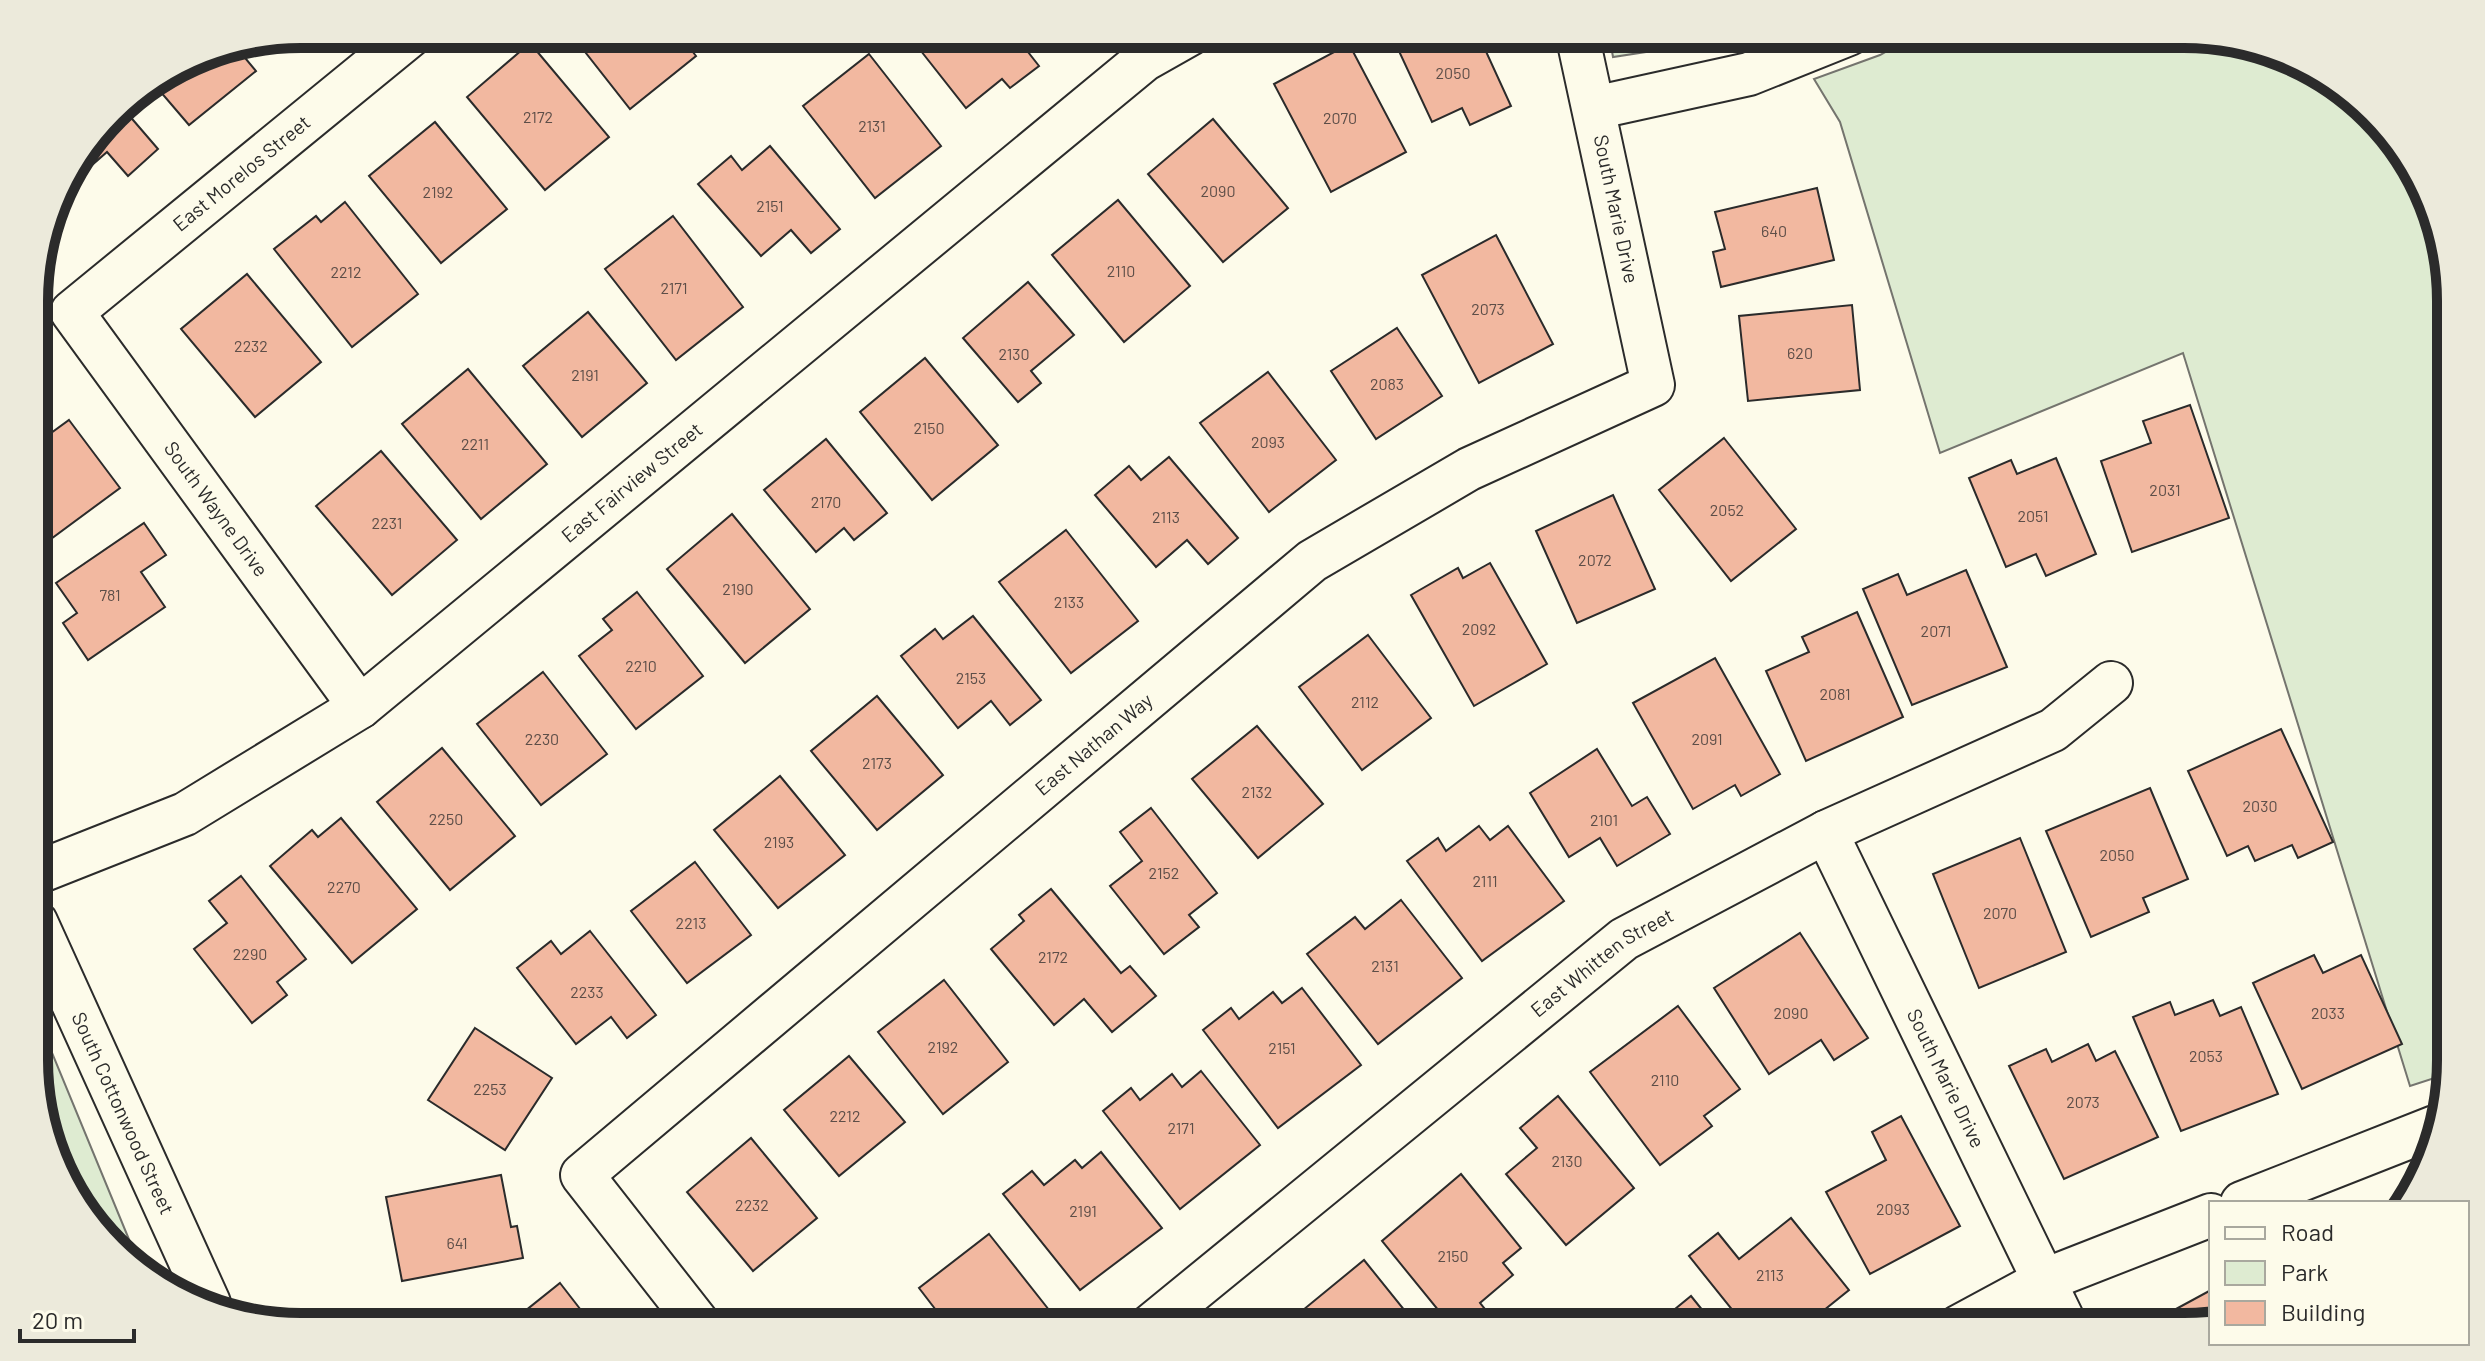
<svg xmlns="http://www.w3.org/2000/svg" width="2485" height="1361" font-family="Barlow,sans-serif">
	<style>
		.green { fill: #deebd1; stroke: #74746e; stroke-width: 2 }
		.building { fill: #f2b8a0; stroke: #2b2b2b; stroke-width: 2 }
		.lines { fill: none; stroke-linecap: round; stroke-linejoin: round }
		.minor-casing { stroke: #2b2b2b; stroke-width: 46 }
		.minor { stroke: #fdfbea; stroke-width: 42 }
		.labels { text-anchor: middle; stroke-width: 6; stroke-linejoin: round; paint-order: stroke }
		.number-label { font-size: 16px; fill: #5d4e48 }
		.street-label { font-size: 20px; fill: #2b2b2b; stroke: #fdfbea }
		.rim { fill: none; stroke: #2b2b2b; stroke-width: 10 }
	</style>
	<rect width="100%" height="100%" fill="#fdfbea"/>
	<g class="green">
		<path d="M1609 34H1717L1685 46 1613 57Z"/>
		<path d="M1917 34H2184L2317 70 2406 153 2450 283V1073L2410 1086 2183 353 1940 453 1840 122 1814 79 1880 55Z"/>
		<path d="M36 1014 135 1254 141 1267 79 1209 36 1094Z"/>
	</g>
	<g class="building">
		<path d="M571 34H679L696 56 630 109Z"/>
		<path d="M943 34H1014L1039 66 1010 88 1002 79 966 108 921 51Z"/>
		<path d="M1391 34H1435L1438 41 1453 34H1478L1511 106 1470 125 1462 108 1432 122Z"/>
		<path d="M530 43 609 137 545 190 467 97Z"/>
		<path d="M1349 44 1406 152 1331 192 1274 84Z"/>
		<path d="M236 47 256 71 189 125 153 83 199 54Z"/>
		<path d="M869 54 941 146 875 198 803 106Z"/>
		<path d="M121 106 158 149 128 176 107 152 76 179 70 172Z"/>
		<path d="M1213 119 1288 208 1223 262 1148 174Z"/>
		<path d="M435 122 507 209 441 263 369 176Z"/>
		<path d="M770 146 840 229 811 253 791 230 761 256 698 184 731 156 742 170Z"/>
		<path d="M1817 188 1834 260 1721 287 1713 252 1725 249 1715 212Z"/>
		<path d="M1118 200 1190 286 1124 342 1052 255Z"/>
		<path d="M345 202 418 294 352 347 274 249 316 216 321 222Z"/>
		<path d="M673 216 743 307 676 360 605 269Z"/>
		<path d="M1496 235 1553 344 1479 383 1422 275Z"/>
		<path d="M247 274 321 362 255 417 181 329Z"/>
		<path d="M1028 282 1074 335 1031 371 1041 383 1018 402 963 338Z"/>
		<path d="M1852 305 1860 390 1748 401 1739 316Z"/>
		<path d="M588 312 647 383 582 437 523 366Z"/>
		<path d="M1397 328 1442 396 1376 439 1331 371Z"/>
		<path d="M925 358 998 445 932 500 860 412Z"/>
		<path d="M468 369 547 464 481 519 402 424Z"/>
		<path d="M1268 372 1336 460 1269 512 1200 423Z"/>
		<path d="M2190 405 2229 518 2132 552 2101 461 2151 443 2143 421Z"/>
		<path d="M69 420 120 488 36 550V444Z"/>
		<path d="M1724 438 1796 529 1731 581 1659 490Z"/>
		<path d="M826 439 887 513 854 540 844 528 816 552 764 490Z"/>
		<path d="M381 451 457 540 392 595 316 506Z"/>
		<path d="M1169 457 1238 538 1208 564 1187 540 1156 567 1095 495 1129 466 1141 480Z"/>
		<path d="M2056 458 2096 554 2046 576 2036 554 2006 567 1969 478 2011 460 2017 474Z"/>
		<path d="M1613 495 1655 589 1577 623 1536 531Z"/>
		<path d="M732 514 810 609 745 663 667 569Z"/>
		<path d="M144 523 166 555 141 572 165 607 88 660 63 623 77 613 56 583Z"/>
		<path d="M1066 530 1138 621 1071 673 999 582Z"/>
		<path d="M1490 563 1547 664 1474 706 1411 595 1458 568 1463 578Z"/>
		<path d="M1966 570 2007 667 1912 705 1863 589 1898 574 1907 595Z"/>
		<path d="M637 592 703 676 636 729 579 656 612 630 603 619Z"/>
		<path d="M1857 612 1903 717 1806 761 1766 671 1809 652 1802 637Z"/>
		<path d="M973 616 1041 700 1010 725 991 701 958 728 901 656 935 629 943 639Z"/>
		<path d="M1368 635 1431 718 1362 770 1299 687Z"/>
		<path d="M1715 658 1780 774 1741 796 1735 785 1693 809 1633 703Z"/>
		<path d="M543 672 607 754 541 805 477 724Z"/>
		<path d="M877 696 943 775 877 830 811 751Z"/>
		<path d="M1257 726 1323 804 1258 858 1192 779Z"/>
		<path d="M2281 729 2333 842 2298 858 2292 845 2255 861 2248 846 2227 856 2188 771Z"/>
		<path d="M442 748 515 836 450 890 377 802Z"/>
		<path d="M1597 749 1632 806 1647 797 1670 834 1617 866 1600 838 1569 857 1530 793Z"/>
		<path d="M780 776 845 855 778 908 714 830Z"/>
		<path d="M2150 788 2188 879 2143 898 2149 912 2091 937 2046 831Z"/>
		<path d="M1151 808 1217 893 1189 915 1199 927 1164 954 1110 886 1142 861 1120 832Z"/>
		<path d="M341 818 417 909 352 963 270 866 312 830 318 837Z"/>
		<path d="M1479 826 1490 840 1508 826 1564 901 1482 961 1407 861 1438 838 1446 851Z"/>
		<path d="M2020 838 2066 952 1979 988 1933 874Z"/>
		<path d="M695 862 751 935 687 983 631 911Z"/>
		<path d="M241 876 306 959 277 982 287 995 252 1023 194 949 227 923 209 901Z"/>
		<path d="M1051 889 1121 973 1130 966 1156 996 1112 1032 1084 999 1054 1025 991 949 1024 921 1019 915Z"/>
		<path d="M1401 900 1462 978 1378 1044 1307 954 1355 917 1365 929Z"/>
		<path d="M590 931 656 1015 627 1038 611 1017 576 1044 517 968 551 941 561 954Z"/>
		<path d="M1800 933 1868 1038 1834 1060 1821 1040 1769 1074 1714 988Z"/>
		<path d="M2314 955 2323 973 2361 955 2402 1044 2302 1089 2253 983Z"/>
		<path d="M944 980 1008 1062 943 1114 878 1032Z"/>
		<path d="M1302 988 1361 1065 1278 1128 1203 1030 1231 1008 1239 1019 1273 992 1282 1003Z"/>
		<path d="M2213 1000 2220 1016 2241 1007 2278 1094 2181 1131 2133 1017 2170 1002 2175 1015Z"/>
		<path d="M1678 1006 1740 1089 1704 1116 1712 1126 1660 1165 1590 1072Z"/>
		<path d="M475 1028 552 1078 505 1150 428 1100Z"/>
		<path d="M2088 1044 2096 1061 2115 1051 2158 1137 2064 1179 2009 1066 2046 1049 2052 1062Z"/>
		<path d="M849 1056 905 1122 839 1176 784 1110Z"/>
		<path d="M1201 1071 1260 1145 1180 1209 1103 1111 1131 1088 1140 1100 1172 1074 1182 1087Z"/>
		<path d="M1558 1096 1634 1188 1566 1245 1506 1174 1537 1148 1520 1128Z"/>
		<path d="M1901 1116 1960 1226 1870 1274 1826 1192 1886 1160 1872 1132Z"/>
		<path d="M751 1138 817 1218 753 1271 687 1192Z"/>
		<path d="M1101 1152 1162 1228 1080 1290 1003 1194 1032 1171 1044 1185 1075 1160 1082 1168Z"/>
		<path d="M1461 1174 1521 1248 1503 1263 1513 1275 1480 1303 1489 1314 1473 1327H1452L1382 1241Z"/>
		<path d="M501 1175 511 1227 517 1226 523 1258 402 1281 386 1197Z"/>
		<path d="M1791 1218 1849 1290 1803 1327H1746L1689 1256 1718 1233 1739 1259Z"/>
		<path d="M989 1234 1053 1315 1038 1327H949L919 1288Z"/>
		<path d="M1364 1260 1418 1327H1299L1292 1319Z"/>
		<path d="M560 1283 594 1327H505Z"/>
		<path d="M2211 1290V1323L2154 1326 2152 1322Z"/>
		<path d="M1691 1296 1716 1327H1653Z"/>
		<path d="M903 1311 916 1327H883Z"/>
		<path d="M1618 1317 1627 1327H1606Z"/>
	</g>
	<g class="lines">
		<defs>
			<g id="minor">
				<path d="M1594 108 1749 74 1849 34"/>
				<path id="s1" d="M360 707 72 312 412 34"/>
				<path id="s2" d="M1826 832 2066 1326"/>
				<path id="s3" d="M36 873 185 814 360 707 1144 60 1190 34"/>
				<path id="s4" d="M36 922 209 1303"/>
				<path d="M2242 1203 2435 1127"/>
				<path id="s5" d="M701 1327 582 1175 1312 561 1469 469 1653 385 1577 34"/>
				<path id="s6" d="M1149 1327 1624 939 1826 832 2053 730 2111 683"/>
				<path d="M1958 1327 2045 1280 2211 1215"/>
			</g>
		</defs>
		<use href="#minor" class="minor-casing"/>
		<use href="#minor" class="minor"/>
	</g>
	<g class="labels">
		<g class="number-label">
			<text x="1453" y="79">2050</text>
			<text x="538" y="123">2172</text>
			<text x="1340" y="124">2070</text>
			<text x="872" y="132">2131</text>
			<text x="1218" y="197">2090</text>
			<text x="438" y="198">2192</text>
			<text x="770" y="212">2151</text>
			<text x="1774" y="237">640</text>
			<text x="1121" y="277">2110</text>
			<text x="346" y="278">2212</text>
			<text x="674" y="294">2171</text>
			<text x="1488" y="315">2073</text>
			<text x="251" y="352">2232</text>
			<text x="1800" y="359">620</text>
			<text x="1014" y="360">2130</text>
			<text x="585" y="381">2191</text>
			<text x="1387" y="390">2083</text>
			<text x="929" y="434">2150</text>
			<text x="1268" y="448">2093</text>
			<text x="475" y="450">2211</text>
			<text x="2165" y="496">2031</text>
			<text x="826" y="508">2170</text>
			<text x="1727" y="516">2052</text>
			<text x="2033" y="522">2051</text>
			<text x="1166" y="523">2113</text>
			<text x="387" y="529">2231</text>
			<text x="1595" y="566">2072</text>
			<text x="738" y="595">2190</text>
			<text x="110" y="601">781</text>
			<text x="1069" y="608">2133</text>
			<text x="1479" y="635">2092</text>
			<text x="1936" y="637">2071</text>
			<text x="641" y="672">2210</text>
			<text x="971" y="684">2153</text>
			<text x="1835" y="700">2081</text>
			<text x="1365" y="708">2112</text>
			<text x="542" y="745">2230</text>
			<text x="1707" y="745">2091</text>
			<text x="877" y="769">2173</text>
			<text x="1257" y="798">2132</text>
			<text x="2260" y="812">2030</text>
			<text x="446" y="825">2250</text>
			<text x="1604" y="826">2101</text>
			<text x="779" y="848">2193</text>
			<text x="2117" y="861">2050</text>
			<text x="1164" y="879">2152</text>
			<text x="1485" y="887">2111</text>
			<text x="344" y="893">2270</text>
			<text x="2000" y="919">2070</text>
			<text x="691" y="929">2213</text>
			<text x="250" y="960">2290</text>
			<text x="1053" y="963">2172</text>
			<text x="1385" y="972">2131</text>
			<text x="587" y="998">2233</text>
			<text x="1791" y="1019">2090</text>
			<text x="2328" y="1019">2033</text>
			<text x="943" y="1053">2192</text>
			<text x="1282" y="1054">2151</text>
			<text x="2206" y="1062">2053</text>
			<text x="1665" y="1086">2110</text>
			<text x="490" y="1095">2253</text>
			<text x="2083" y="1108">2073</text>
			<text x="845" y="1122">2212</text>
			<text x="1181" y="1134">2171</text>
			<text x="1567" y="1167">2130</text>
			<text x="752" y="1211">2232</text>
			<text x="1893" y="1215">2093</text>
			<text x="1083" y="1217">2191</text>
			<text x="457" y="1249">641</text>
			<text x="1453" y="1262">2150</text>
			<text x="1770" y="1281">2113</text>
		</g>
		<g class="street-label">
			<text dy="7" stroke="none"><textPath href="#s1" startOffset="708">East Morelos Street</textPath></text>
			<text transform="translate(1616 209) rotate(78)" y="7">South Marie Drive</text>
			<text dy="7" stroke="none"><textPath href="#s3" startOffset="718">East Fairview Street</textPath></text>
			<text transform="translate(216 509) rotate(54)" y="7">South Wayne Drive</text>
			<text dy="7" stroke="none"><textPath href="#s5" startOffset="862">East Nathan Way</textPath></text>
			<text dy="7" stroke="none"><textPath href="#s6" startOffset="582">East Whitten Street</textPath></text>
			<text dy="7" stroke="none"><textPath href="#s2" startOffset="274">South Marie Drive</textPath></text>
			<text dy="7" stroke="none"><textPath href="#s4" startOffset="210">South Cottonwood Street</textPath></text>
		</g>
	</g>
	<path d="M0 0H2485V1361H0ZM301 48H2184A253 253 0 0 1 2437 301V1060A253 253 0 0 1 2184 1313H301A253 253 0 0 1 48 1060V301A253 253 0 0 1 301 48Z" fill="#eceadb" fill-rule="evenodd"/>
	<path class="rim" d="M301 48H2184A253 253 0 0 1 2437 301V1060A253 253 0 0 1 2184 1313H301A253 253 0 0 1 48 1060V301A253 253 0 0 1 301 48Z"/>
	<rect x="2209" y="1201" width="260" height="144" fill="#fdfbea" stroke="#a9a89e" stroke-width="2"/>
	<rect x="2225" y="1227" width="40" height="12" fill="#fdfbea" stroke="#a9a89e" stroke-width="2"/>
	<text x="2281" y="1241" font-size="24" fill="#2b2b2b">Road</text>
	<rect x="2225" y="1261" width="40" height="24" fill="#deebd1" stroke="#a9a89e" stroke-width="2"/>
	<text x="2281" y="1281" font-size="24" fill="#2b2b2b">Park</text>
	<rect x="2225" y="1301" width="40" height="24" fill="#f2b8a0" stroke="#a9a89e" stroke-width="2"/>
	<text x="2281" y="1321" font-size="24" fill="#2b2b2b">Building</text>
	<path d="M20 1329v12h114v-12" fill="none" stroke="#2b2b2b" stroke-width="4"/>
	<text x="32" y="1329" font-size="24" fill="#2b2b2b" stroke="#fdfbea" stroke-width="6" paint-order="stroke">20 m</text>
</svg>
